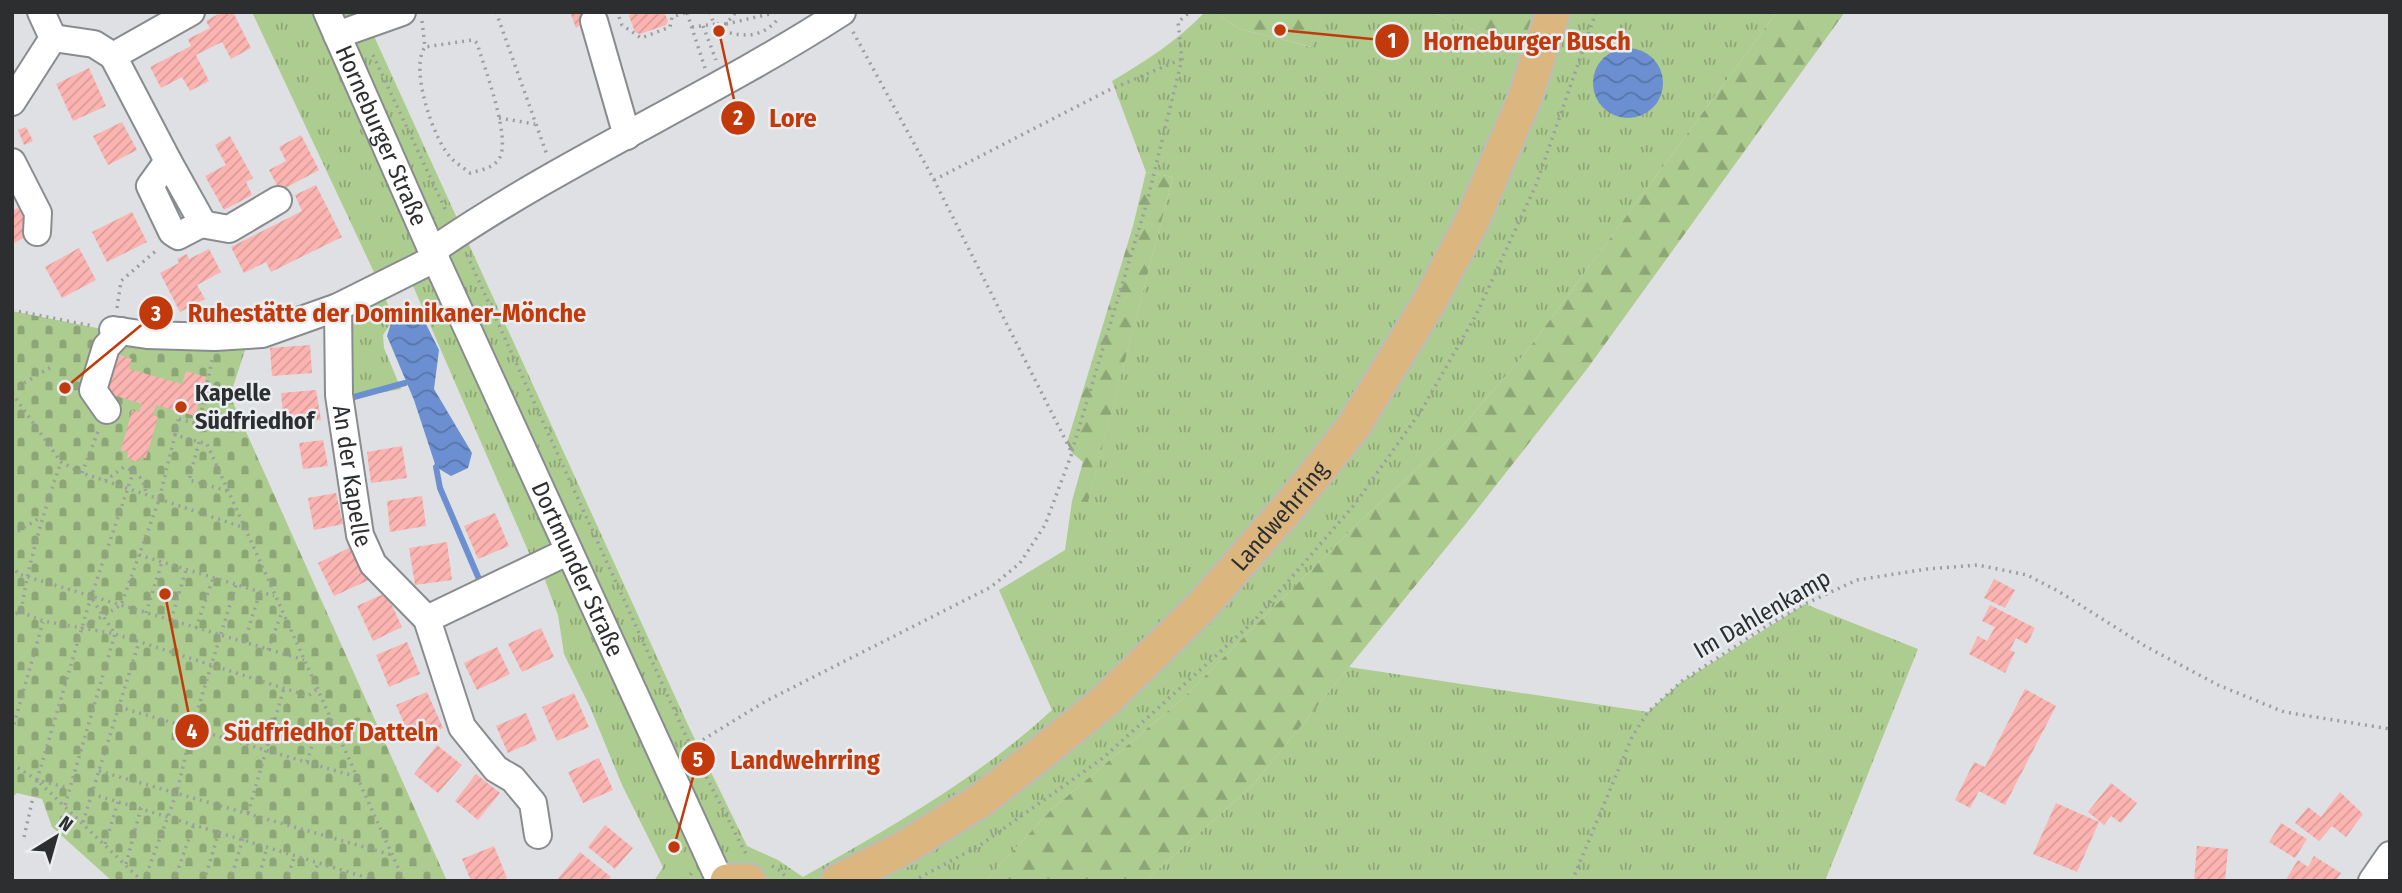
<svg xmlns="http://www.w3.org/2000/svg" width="2402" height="893" font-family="'Fira Sans Condensed',sans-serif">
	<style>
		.grass { fill: url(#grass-tufts) }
		.forest { fill: url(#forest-firs) }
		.cemetery { fill: url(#cemetery-stones) }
		.water { fill: url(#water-waves) }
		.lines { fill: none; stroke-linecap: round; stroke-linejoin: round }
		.stream { stroke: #6b8fd0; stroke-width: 6 }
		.building { fill: url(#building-hatch) }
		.minor-casing { stroke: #898c8f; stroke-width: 30 }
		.major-casing { stroke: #bcbcbd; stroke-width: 37 }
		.path { stroke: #9c9ea0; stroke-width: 3.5; stroke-dasharray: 2 5; stroke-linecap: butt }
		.minor { stroke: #fff; stroke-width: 26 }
		.major { stroke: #dbb77f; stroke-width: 33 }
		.poi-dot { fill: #c2390b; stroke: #ebeef1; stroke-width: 2.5 }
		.labels { text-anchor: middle; stroke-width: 5; stroke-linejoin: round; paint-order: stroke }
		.street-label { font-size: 24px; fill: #2d2e30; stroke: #ebeef1 }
		.poi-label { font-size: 24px; font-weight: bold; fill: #2d2e30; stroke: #ebeef1; text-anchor: start }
		.leader { fill: none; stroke: #c2390b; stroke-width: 2.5 }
		.callout-dot { fill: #c2390b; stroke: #ebeef1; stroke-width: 2.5 }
		.mark-label { font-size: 21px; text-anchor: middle; font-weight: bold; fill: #fff }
		.callout-label { font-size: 26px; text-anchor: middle; font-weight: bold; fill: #c2390b; stroke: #ebeef1; stroke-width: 5; stroke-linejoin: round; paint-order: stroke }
	</style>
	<defs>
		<pattern id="grass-tufts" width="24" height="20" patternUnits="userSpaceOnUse" patternTransform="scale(1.75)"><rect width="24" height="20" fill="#adcc8f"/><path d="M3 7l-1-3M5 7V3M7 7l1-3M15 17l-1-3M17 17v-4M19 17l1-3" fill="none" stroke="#8da675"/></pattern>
		<pattern id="forest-firs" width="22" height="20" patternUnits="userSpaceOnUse" patternTransform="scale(1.75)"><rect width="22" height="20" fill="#adcc8f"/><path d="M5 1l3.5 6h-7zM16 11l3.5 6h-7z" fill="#8da675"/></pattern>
		<pattern id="cemetery-stones" width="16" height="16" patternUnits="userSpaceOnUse" patternTransform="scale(1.75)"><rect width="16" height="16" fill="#adcc8f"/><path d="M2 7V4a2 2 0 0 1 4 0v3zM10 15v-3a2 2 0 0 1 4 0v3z" fill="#8da675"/></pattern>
		<pattern id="water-waves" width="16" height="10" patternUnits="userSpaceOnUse" patternTransform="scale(1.75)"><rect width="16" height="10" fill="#6b8fd0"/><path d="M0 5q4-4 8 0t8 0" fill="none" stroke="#5875a9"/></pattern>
		<pattern id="building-hatch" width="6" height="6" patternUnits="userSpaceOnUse" patternTransform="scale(1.75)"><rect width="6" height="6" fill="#fcb4b1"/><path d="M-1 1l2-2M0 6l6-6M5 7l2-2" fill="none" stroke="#d89b99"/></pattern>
	</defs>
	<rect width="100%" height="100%" fill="#dee0e3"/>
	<g class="grass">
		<path d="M252 12H363L688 725 747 846 778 860 803 877C892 826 976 780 1052 710L999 590 1065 550 1072 501H1088L1173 177 1146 172 1112 81C1146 61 1177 41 1205 12H1214L1240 29 1311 47 1324 12H1432L1527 53 1539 12H1777L1527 351 1458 431 1355 526 1182 699 1052 809 985 881H654L663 867 622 785 590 707 564 654 558 615 545 580 530 555 407 272 380 285Z"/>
		<path d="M384 297 395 317 383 335 384 348 401 389 347 399 345 318Z"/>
		<path d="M1805 604 1918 649 1825 881H1145L1252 786 1349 667 1648 712 1680 683Z"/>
	</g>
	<g class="forest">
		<path d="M1214 12H1324L1312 47 1240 29Z"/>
		<path d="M1432 12H1539L1527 53Z"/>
		<path d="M1777 12H1845L1587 369 1468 521 1252 786 1145 881H985L1052 809 1182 699 1355 526 1458 431 1527 351Z"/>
		<path d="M1146 172 1173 177 1088 502 1072 501 1083 462 1072 453 1067 443 1133 226Z"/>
	</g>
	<path class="cemetery" d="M12 311 112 331 247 344 230 396 447 881H112L52 827 42 799 17 793 12 797Z"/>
	<g class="water">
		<circle cx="1628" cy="83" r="35"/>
		<path d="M405 314 422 316 439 350 434 389 472 453 468 468 451 476 436 467 414 400 387 336 392 320Z"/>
	</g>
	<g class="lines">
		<g class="stream">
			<path d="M354 397 405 383"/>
			<path d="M436 467 440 488 479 579"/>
		</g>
	</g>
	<g class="building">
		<path d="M222 12H233L251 48 231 59 222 42 196 55 209 81 190 91 182 77 161 88 150 67 191 46 188 39 210 28 206 21Z"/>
		<path d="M570 12H599L576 28Z"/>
		<path d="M632 12H664L668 21 666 25 640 34 635 32 629 16Z"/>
		<path d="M89 68 106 106 73 121 56 84Z"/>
		<path d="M122 122 137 150 108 165 93 136Z"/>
		<path d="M26 127 33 141 24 145 18 130Z"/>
		<path d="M301 135 319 170 280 191 269 170 286 161 279 147Z"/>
		<path d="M230 136 253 178 246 182 252 195 224 210 205 176 226 165 215 145Z"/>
		<path d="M316 185 342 237 271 272 266 262 244 273 231 247 302 211 295 195Z"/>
		<path d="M20 207 33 233 12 244V211Z"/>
		<path d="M132 212 147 242 107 262 92 232Z"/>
		<path d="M79 248 96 280 62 298 45 267Z"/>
		<path d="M209 249 221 272 197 285 205 299 180 312 160 273 179 263 177 259 187 254 189 259Z"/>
		<path d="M310 345 312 373 272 376 270 348Z"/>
		<path d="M111 352 132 359 129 369 182 384 186 371 206 377 195 416 156 405 153 415 158 417 146 458 141 457 139 462 127 458 128 453 121 450 132 410 139 412 142 404 100 391Z"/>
		<path d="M316 390 321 420 284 424 281 393Z"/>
		<path d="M323 440 328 466 303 469 299 443Z"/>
		<path d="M402 446 407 478 371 483 367 452Z"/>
		<path d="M336 493 343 524 314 530 308 498Z"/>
		<path d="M422 496 426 526 390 532 387 501Z"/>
		<path d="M495 513 509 546 478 559 464 526Z"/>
		<path d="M447 542 452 580 415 585 409 548Z"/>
		<path d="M353 546 369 580 334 596 318 563Z"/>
		<path d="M1994 579 2015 590 2005 608 1984 598Z"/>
		<path d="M386 593 402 627 373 641 357 606Z"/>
		<path d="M1990 605 2035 628 2027 644 2016 638 2010 650 2015 652 2005 673 1969 654 1978 636 1987 641 1995 627 1982 621Z"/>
		<path d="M541 628 554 657 522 672 508 644Z"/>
		<path d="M407 642 420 674 389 687 376 655Z"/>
		<path d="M497 647 510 674 477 690 464 663Z"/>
		<path d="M2025 689 2056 706 2005 805 1979 791 1970 808 1955 800 1974 762 1985 767Z"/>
		<path d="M427 692 443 728 412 742 396 705Z"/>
		<path d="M574 693 589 727 557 741 542 707Z"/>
		<path d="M526 713 537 740 508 753 496 726Z"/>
		<path d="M437 745 462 765 438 793 414 774Z"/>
		<path d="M599 758 613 790 583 803 568 772Z"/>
		<path d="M476 774 500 793 478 820 455 801Z"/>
		<path d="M2111 783 2137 803 2121 823 2111 816 2104 825 2088 812Z"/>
		<path d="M2340 792 2363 814 2346 837 2332 826 2319 841 2295 823 2308 807 2321 817Z"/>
		<path d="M2056 803 2099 822 2077 872 2033 854Z"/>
		<path d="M2281 823 2307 839 2295 858 2269 842Z"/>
		<path d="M605 825 633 848 615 869 588 847Z"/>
		<path d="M494 846 507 878 501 881H471L462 859Z"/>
		<path d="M2197 846 2228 849 2225 881H2194Z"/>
		<path d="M580 852 611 877 608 881H556Z"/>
		<path d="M2314 856 2341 873 2336 881H2285L2298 860 2308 867Z"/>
	</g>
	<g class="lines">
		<defs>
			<g id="minor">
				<path d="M41 12 53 38"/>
				<path id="s1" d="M327 12 432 251 720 881"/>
				<path d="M594 21 627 136"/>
				<path d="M337 35 402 12"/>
				<path d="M53 38 94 44 113 56 168 161"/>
				<path d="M113 56 191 12"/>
				<path d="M12 102 53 38"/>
				<path d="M168 161 201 220V224L178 236 172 232 150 186Z"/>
				<path d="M12 162 38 213 37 232"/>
				<path d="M201 224 229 229 278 200"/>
				<path d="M432 251C562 161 709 98 842 12"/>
				<path id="s2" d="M338 307 339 395 360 535 373 564 427 619 462 727 496 769 513 779 533 803 538 835"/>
				<path d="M113 330 147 335 215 337 262 334 338 307 436 258"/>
				<path d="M107 410 93 390 106 347 121 331"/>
				<path d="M427 619 569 551"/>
				<path d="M2372 881 2390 855"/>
			</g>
			<g id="major">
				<path d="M727 881H749"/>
				<path id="s3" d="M838 881 902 849 981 800 1045 750 1105 701 1203 605 1293 502 1353 427 1431 299 1472 221 1524 100 1553 12"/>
			</g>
		</defs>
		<use href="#minor" class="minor-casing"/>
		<use href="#major" class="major-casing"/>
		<g class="path">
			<path d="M496 12 547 155"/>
			<path d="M710 12 714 25"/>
			<path d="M687 13 705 68"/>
			<path d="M619 17 622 25 641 38 670 27 672 17 687 12"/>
			<path d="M422 21 425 47C409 68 434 142 452 159 457 164 464 168 470 173 480 170 492 169 499 159 512 139 484 67 477 43L473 40 425 47"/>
			<path d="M717 24H726L736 12"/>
			<path d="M726 24 774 13"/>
			<path d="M703 26 716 60"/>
			<circle cx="719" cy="31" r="4"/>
			<path d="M692 27 717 24V27"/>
			<path d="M723 31C743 37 762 38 777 20"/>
			<path d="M373 55 447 213"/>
			<path d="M499 118 535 124"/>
			<path d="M934 180 1109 90 1182 59"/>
			<path d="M467 255 691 747 746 854 749 855"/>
			<path d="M117 308 121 281 158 249"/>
			<path d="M12 310 93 326"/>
			<path d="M12 390 53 366"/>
			<path d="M12 393 61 462 82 473 245 528 404 881"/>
			<path d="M179 419 199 424 212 360"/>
			<path d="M175 435 180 412"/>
			<path d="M199 442 189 480 228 491"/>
			<path d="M1072 451 1147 202 1182 59 1178 22 1190 12"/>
			<path d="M82 473 99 429"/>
			<path d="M105 481 124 467C138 472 145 480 146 495"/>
			<path d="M12 535 41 517"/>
			<path d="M139 555 274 596"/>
			<path d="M12 565 18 574 304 660"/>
			<path d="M12 578 18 574"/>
			<path d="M21 612 43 621 115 634 308 696 316 690"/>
			<path d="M146 613 162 562"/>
			<path d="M12 619 14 614 21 612C29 560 44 511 61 462"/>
			<path d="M171 620 186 570"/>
			<path d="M196 628 213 578"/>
			<path d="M81 629 121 605 159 500 175 435 207 444 245 528"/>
			<path d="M244 643 260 592"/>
			<path d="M268 650 282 612"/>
			<path d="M119 707 357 777"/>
			<path d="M12 731 43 622"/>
			<path d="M691 747 766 701 991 587 1020 563 1045 525 1072 453 934 180 852 30"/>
			<path d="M307 762 316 732 332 723"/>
			<path d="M12 764 37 780 69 788"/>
			<path d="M99 771 392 855"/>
			<path d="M37 780 91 597 134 470"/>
			<path d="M92 794 378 881"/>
			<path d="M65 805 115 634 92 599"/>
			<path d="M248 813 284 688"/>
			<path d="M83 822 139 642"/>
			<path d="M24 837 37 780 142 881"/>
			<path d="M105 844 118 802"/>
			<path d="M126 864 141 808"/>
			<path d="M772 866 781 871 789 881"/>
			<path d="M144 881 177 792 192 728 236 585"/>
			<path d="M174 881 194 824"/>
			<path d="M204 881 219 832"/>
			<path d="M230 881 243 839"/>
			<path d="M258 881 267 847"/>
			<path d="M286 881 295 855"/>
			<path d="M313 881 318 862"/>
			<path d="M340 881 344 870"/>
			<path d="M687 881 692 872"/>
			<path d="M913 881 979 846 1103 758 1253 622 1355 504 1421 411 1476 315 1536 185 1596 12"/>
			<path d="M1572 881 1632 737 1648 712 1682 681 1765 627 1805 604 1857 580 1927 569 1978 565 2027 575 2058 591 2145 646 2218 685 2284 712 2390 729"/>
		</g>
		<use href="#minor" class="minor"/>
		<use href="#major" class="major"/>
	</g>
	<circle class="poi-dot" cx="181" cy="407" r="7"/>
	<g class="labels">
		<g class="street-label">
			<text dy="8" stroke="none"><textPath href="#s1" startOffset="135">Horneburger Straße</textPath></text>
			<text dy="8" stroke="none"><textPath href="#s2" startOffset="170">An der Kapelle</textPath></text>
			<text dy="8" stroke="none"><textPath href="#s3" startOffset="578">Landwehrring</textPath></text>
			<text dy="8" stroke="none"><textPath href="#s1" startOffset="611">Dortmunder Straße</textPath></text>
			<text transform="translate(1762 614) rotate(-30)" y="8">Im Dahlenkamp</text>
		</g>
		<g class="poi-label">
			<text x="195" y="401">Kapelle<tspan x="195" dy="28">Südfriedhof</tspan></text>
		</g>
	</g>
	<path class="leader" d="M1280 30L1392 41M719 31L738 118M65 388L156 313M165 594L192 731M674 847L698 759"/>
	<g class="callout-dot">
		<circle cx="1280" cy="30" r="7"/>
		<circle cx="719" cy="31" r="7"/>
		<circle cx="65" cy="388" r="7"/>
		<circle cx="165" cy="594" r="7"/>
		<circle cx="674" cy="847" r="7"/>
		<circle cx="1392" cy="41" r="18"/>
		<circle cx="738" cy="118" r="18"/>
		<circle cx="156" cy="313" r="18"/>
		<circle cx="192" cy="731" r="18"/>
		<circle cx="698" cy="759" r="18"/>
	</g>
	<g class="mark-label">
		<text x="1392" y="48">1</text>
		<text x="738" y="125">2</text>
		<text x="156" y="321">3</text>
		<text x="192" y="739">4</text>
		<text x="698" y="767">5</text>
	</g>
	<g class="callout-label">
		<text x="1527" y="50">Horneburger Busch</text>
		<text x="793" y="127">Lore</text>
		<text x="387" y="322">Ruhestätte der Dominikaner-Mönche</text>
		<text x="331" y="741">Südfriedhof Datteln</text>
		<text x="805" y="769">Landwehrring</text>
	</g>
	<rect width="2402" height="893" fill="none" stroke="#2d2e30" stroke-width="28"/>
	<g transform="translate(56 837) rotate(37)" stroke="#ebeef1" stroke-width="5" paint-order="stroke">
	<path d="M0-5L12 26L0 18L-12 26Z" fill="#2d2e30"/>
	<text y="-10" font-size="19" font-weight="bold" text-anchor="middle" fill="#2d2e30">N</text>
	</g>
</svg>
